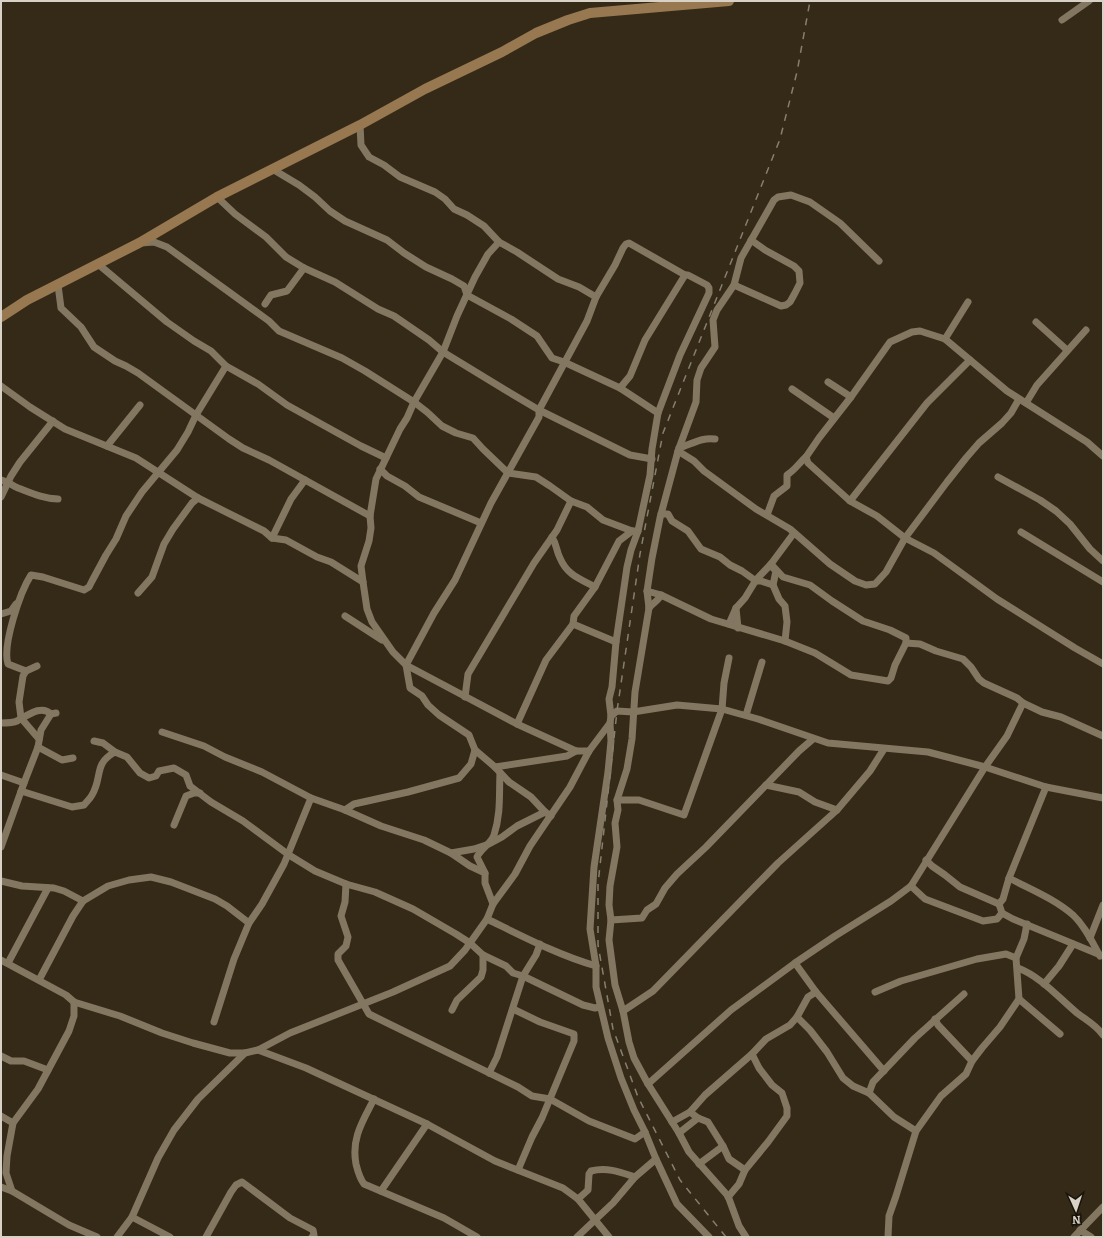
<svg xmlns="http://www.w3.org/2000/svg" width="1104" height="1238" font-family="Bitter,serif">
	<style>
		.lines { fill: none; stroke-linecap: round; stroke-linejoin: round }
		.street { stroke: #837761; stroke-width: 7 }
		.secondary { stroke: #977850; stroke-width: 10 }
		.rail { stroke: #877f70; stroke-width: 1.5; stroke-dasharray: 7 7; stroke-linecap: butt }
	</style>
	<rect width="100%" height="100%" fill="#342a17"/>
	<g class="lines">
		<g class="street">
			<path d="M1062 20 1089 1"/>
			<path d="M360 125 361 145 369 157 384 165 400 177 435 192 445 199 454 209 467 215 484 226 499 242 517 252 558 279 579 287 596 297"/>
			<path d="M274 170 299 185 315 197 330 211 345 221 387 240 404 253 426 267 452 279 464 286 467 295 511 319 537 336 552 358 564 362 620 388 658 413"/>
			<path d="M217 197 235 214 266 237 286 257 304 268 335 282 378 309 394 316 429 340 443 352 507 391 539 410 630 455 652 459"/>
			<path d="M499 242 488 254 475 277 457 316 443 352 414 402 407 418 400 429 376 479 370 516 371 528 369 541 361 566 363 582 367 609 372 622 393 652 406 665 517 724 576 751H589"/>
			<path d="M141 243 154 242 167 247 269 321 279 331 342 358 365 371 414 402 427 412 442 426 456 433 473 438 483 449 508 473 536 477 550 486 571 501 587 507 603 520 632 531H638"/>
			<path d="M98 264 167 322 194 341 211 351 226 366"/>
			<path d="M58 285 61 308 81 327 94 347 115 361 126 366 138 373 229 439 243 448 269 460 370 516"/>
			<path d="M734 285 781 306 786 305 790 302 795 293 800 283 799 271 794 266 765 250 751 240"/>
			<path d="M265 304 271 295 287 291 304 268"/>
			<path d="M1036 322 1067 350"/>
			<path d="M945 339 968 302"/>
			<path d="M970 360 927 403 850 501 877 516 905 538 934 553 997 599 1075 648 1103 664"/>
			<path d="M828 382 851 397"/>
			<path d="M1 386 30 407 65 429 136 458 198 498 264 531 272 538 286 540 317 557 331 562 363 582"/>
			<path d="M620 388 630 376 645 340 685 275"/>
			<path d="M792 389 834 418"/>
			<path d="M1026 403 1037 385 1086 330"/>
			<path d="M107 446 140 405"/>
			<path d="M679 448C692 444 702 437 715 439"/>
			<path d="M678 451 694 461 704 471 756 509 790 529 830 564 855 581 866 585 875 584 886 572 905 538 947 482 966 458 979 443 1002 423 1011 413 1019 399"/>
			<path d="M380 469 387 476 405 486 419 497 481 523"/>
			<path d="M998 477 1040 500 1056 511 1070 524 1090 549 1103 561"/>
			<path d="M1 480C9 482 11 485 18 488 31 493 44 499 58 499"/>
			<path d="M1 497 11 476 20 462 53 421"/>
			<path d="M850 501 808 463 806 457 819 438 851 397 890 342 912 332 920 331 945 339 1007 391 1087 442 1103 456"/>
			<path d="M661 514H668L672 521 688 531 701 549 720 557 730 565 742 571 756 581H761L773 585"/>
			<path d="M767 515 774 496 787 486V475C795 470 799 463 806 457"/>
			<path d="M1021 532 1103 582"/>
			<path d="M552 537C557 545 556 550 560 558 567 575 580 579 595 587"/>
			<path d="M272 538 291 499 305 480"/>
			<path d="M771 564 783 577 810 585 832 601 863 621 890 630 906 638V643L920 644 936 651 963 659 971 667 979 679 984 683 1017 698 1023 703 1042 712 1061 717 1103 736"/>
			<path d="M773 568 776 571 773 585 779 599 785 606 787 622 785 641"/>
			<path d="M647 591 661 595 711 619 785 641 815 653 851 675 888 681 891 678 895 665 906 643"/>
			<path d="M138 593 152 577 164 544 173 529 192 503 198 498"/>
			<path d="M649 608C653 603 658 601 661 595"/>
			<path d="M736 608 738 628"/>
			<path d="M1 614 11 611 16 604"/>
			<path d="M345 616 382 640"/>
			<path d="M729 624 736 608 745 598 756 580 771 564 794 533"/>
			<path d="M616 642 573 624 574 616 595 587 619 541 632 531"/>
			<path d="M37 666 26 671 23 676 19 702 21 718 39 739"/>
			<path d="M26 671 8 664C2 646 20 592 31 575L43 577 84 590 89 587 92 581 106 555 116 539 126 516 142 492 177 450 188 432 196 415 226 366 258 384 287 405 361 446 386 458"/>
			<path d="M465 697 468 674 534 563 557 530 571 501"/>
			<path d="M746 715 762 662"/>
			<path d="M1 723C6 723 13 723 17 721 27 716 41 704 51 714"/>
			<path d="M517 724 546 660 573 624"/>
			<path d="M162 732 204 746 225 757 262 772 311 798 345 810 381 826 424 840 451 853 470 866 485 873V883L493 904"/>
			<path d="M94 741 103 743 115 752"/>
			<path d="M38 747 62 760 73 758"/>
			<path d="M495 767 567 756 576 751"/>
			<path d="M1 775 24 783"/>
			<path d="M766 785 799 792 815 802 837 810"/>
			<path d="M1046 787 1009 878 1003 899 999 904 1002 913 1013 919 1103 956"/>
			<path d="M21 791 72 807 84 805C86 802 90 799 92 795 103 777 93 764 115 752L127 757 140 773 149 778 156 776 159 771 174 768 186 775 190 786 211 802 243 821 289 855 315 871 346 884 375 892 413 909 456 934 470 943 483 955 506 966 513 973 523 976 583 1005 595 1008 600 1007"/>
			<path d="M617 800H639L684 815 722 709 724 683 729 658"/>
			<path d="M345 810 354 804 408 792 459 778 471 764 475 750"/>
			<path d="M551 816 545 812 531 797 509 782 495 767 475 750 469 735 439 715 428 705 422 696 410 688 406 665 434 613 455 580 491 503 539 417V410L587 321 596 297 615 265 623 248 626 244 629 243 685 275H688L707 285 709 288V293L680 355 658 413 652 449 650 475 638 531 631 550 627 567 616 642 612 687 609 699 611 716"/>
			<path d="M174 825 186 796 194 793H200"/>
			<path d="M1 847 24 783 38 747 41 730 51 714 56 713"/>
			<path d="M451 853 474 849 489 844 502 837 517 826 545 812"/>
			<path d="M926 860 932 866 945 875 960 887 999 904"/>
			<path d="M485 873 477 857C481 848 491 844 494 835 501 814 499 794 500 773"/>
			<path d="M1009 878C1030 889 1055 899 1073 915 1085 926 1092 942 1100 956"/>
			<path d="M1 881 22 886 54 888 64 891 83 901"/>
			<path d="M346 884 345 902 341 916 348 937 346 946 338 954V960L369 1014 518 1087 532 1096 550 1099 589 1121 635 1139 645 1132"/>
			<path d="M911 886 925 899 983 921 997 919 1002 913"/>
			<path d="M487 919C522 936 558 955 596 966"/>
			<path d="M611 920 642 918 647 910 656 904 665 888 677 874 706 847 799 751 813 739"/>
			<path d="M1090 938 1103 905"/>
			<path d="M1 960 66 995 74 1002 120 1016 162 1033 193 1043 230 1053H245"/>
			<path d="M8 963 48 888"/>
			<path d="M795 963 816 992 884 1071"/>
			<path d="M1018 968C1041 977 1058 997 1077 1013 1086 1020 1096 1025 1103 1035"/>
			<path d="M39 980 73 916 83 901 108 886 129 880 151 877 171 882 215 899 227 906 249 923"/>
			<path d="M1044 984 1059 966 1073 944"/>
			<path d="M875 992 901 981 977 959 1006 954 1016 958 1024 939 1027 924"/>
			<path d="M1019 999 1060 1034"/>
			<path d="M74 1002V1016L69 1031 38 1089 13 1123 7 1156 6 1173 12 1191 69 1225 97 1237"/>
			<path d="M513 1009 540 1022 574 1034V1041L542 1118 532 1137 518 1170"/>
			<path d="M452 1010 457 1000 481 977 483 970V955"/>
			<path d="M623 1011 653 991 778 863 837 810 870 771 884 749"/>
			<path d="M797 1017 810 1030 827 1052 843 1078 853 1086 869 1093 894 1117 916 1131"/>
			<path d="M935 1019 938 1025 972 1061"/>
			<path d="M214 1022 234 959 249 923 262 904 284 864 311 798"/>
			<path d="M258 1050 306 1068 427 1124 495 1161 563 1188 578 1199 609 1237"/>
			<path d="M1 1056 11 1061H24L48 1070"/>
			<path d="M489 1073 497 1057 523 976 536 955 540 944"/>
			<path d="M648 1084 731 1010 795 963 835 936 891 901 911 886 985 767 1007 736 1023 703"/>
			<path d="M869 1093 873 1082 915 1038 964 994"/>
			<path d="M374 1099C363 1121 351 1138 356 1164 358 1172 359 1177 364 1184L444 1218 477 1237"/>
			<path d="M690 1112 698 1118 708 1122 723 1146"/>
			<path d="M1 1116 13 1123"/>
			<path d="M672 1122 690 1112 705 1095 752 1054 766 1039 790 1025 797 1017 808 997 816 992"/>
			<path d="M679 1133 698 1118"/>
			<path d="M656 1159 677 1204 709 1237"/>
			<path d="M699 1164 723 1146 729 1159 745 1170"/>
			<path d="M1 1187 12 1191"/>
			<path d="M381 1191 427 1124"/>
			<path d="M728 1197 739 1184 745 1170 768 1142 787 1116V1108L782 1093 772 1085 759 1068 752 1054"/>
			<path d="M578 1199 588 1190 589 1174 591 1171C607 1167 620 1172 635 1177"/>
			<path d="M132 1217 170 1237"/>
			<path d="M1080 1230 1091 1237"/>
			<path d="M117 1237 132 1217 158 1158 174 1130 198 1099 245 1053 258 1050 290 1033 393 992 450 966 465 950 487 919 493 904 515 874 530 846 570 787 589 751 610 723 611 716 617 711 633 712 677 705 722 709 758 719 828 743 928 752 985 767 1046 787 1103 798"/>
			<path d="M206 1237 231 1192 236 1185 242 1182 290 1218 313 1230 314 1235 312 1237"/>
			<path d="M577 1237 613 1203 635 1177 656 1159 645 1132 634 1110 621 1078 608 1038 596 987V966L590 929 594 867 608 772 611 741 610 723"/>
			<path d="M746 1237 739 1226 728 1196 689 1152 679 1133 648 1084 634 1058 629 1042 623 1011 615 985 609 940 611 920 609 905 610 886 617 847 615 823 618 810 617 800 627 769 632 739 635 692 649 608 647 591 652 558 660 518 678 451 696 402 697 380 701 368 715 347 713 320 717 310 734 285 741 258 774 200 778 197 791 195 810 202 840 223 879 261"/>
			<path d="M888 1237 889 1216 896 1196 916 1131 941 1096 966 1074 972 1061 982 1048 1000 1027 1019 999 1016 958"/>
			<path d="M1074 1237 1103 1207"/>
		</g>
		<path class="secondary" d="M1 317 27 300 139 243 217 197 360 125 425 89 502 52 536 33 568 20 590 13 729 1"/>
		<path class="rail" d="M726 1237 680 1180 638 1097 613 1029 598 945V884L617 711 640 554 663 433 780 139 797 72 810 1"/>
	</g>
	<rect width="1104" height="1238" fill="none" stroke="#d8d1c6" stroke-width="4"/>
	<g transform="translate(1076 1210) rotate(177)" stroke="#18130b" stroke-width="3" paint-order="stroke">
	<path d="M0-3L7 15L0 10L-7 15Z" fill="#d8d1c6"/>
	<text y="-6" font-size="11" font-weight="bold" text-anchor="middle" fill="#d8d1c6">N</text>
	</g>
</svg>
